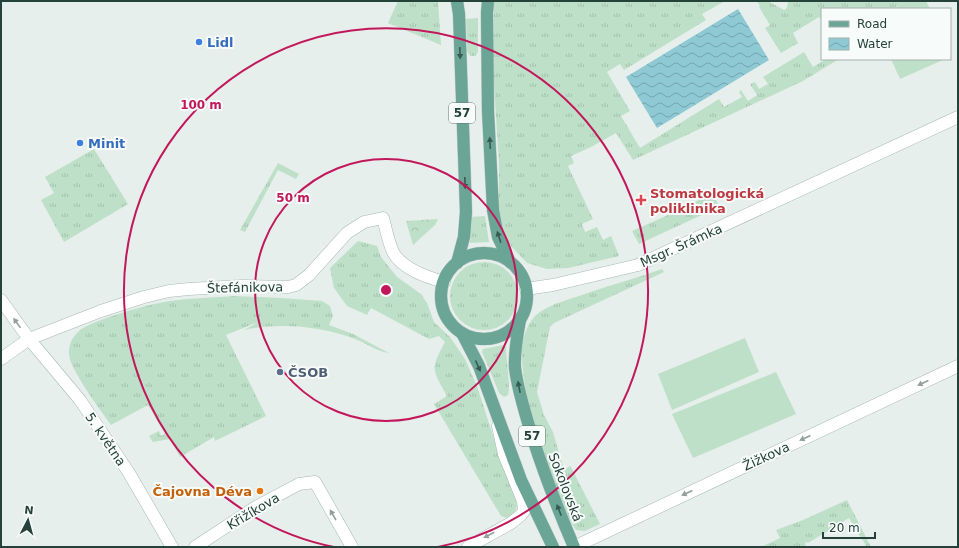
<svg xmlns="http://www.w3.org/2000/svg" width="959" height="548" font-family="'DejaVu Sans',sans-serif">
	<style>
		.grass { fill: url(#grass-tufts) }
		.forest { fill: url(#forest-crowns) }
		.pitch { fill: #bfe0c8 }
		.water { fill: url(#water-waves) }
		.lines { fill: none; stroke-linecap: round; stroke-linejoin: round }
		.minor-casing { stroke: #a8b8b2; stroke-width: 13 }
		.major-casing { stroke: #c2cac8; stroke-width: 13 }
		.minor { stroke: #fff; stroke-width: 12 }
		.major { stroke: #6aa596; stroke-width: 12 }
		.oneway { fill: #365b51 }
		.oneway2 { fill: #92a09c }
		.ring { fill: none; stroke: #c2185b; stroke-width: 2 }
		.shop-dot { fill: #3f7fe0; stroke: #f7fbf9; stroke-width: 1.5 }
		.health-dot { fill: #e0444e; stroke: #f7fbf9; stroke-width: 1.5 }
		.service-dot { fill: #5c6f8a; stroke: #f7fbf9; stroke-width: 1.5 }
		.food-dot { fill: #e8710a; stroke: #f7fbf9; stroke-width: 1.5 }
		.labels { text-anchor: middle; stroke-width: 4; stroke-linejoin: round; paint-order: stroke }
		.shield { fill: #f7fbf9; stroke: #637a73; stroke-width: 1 }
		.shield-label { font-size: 12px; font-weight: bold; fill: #24423a }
		.shop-label { font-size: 13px; font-weight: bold; fill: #366cbe; stroke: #f7fbf9; text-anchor: start }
		.health-label { font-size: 13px; font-weight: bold; fill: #be3a42; stroke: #f7fbf9; text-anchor: start }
		.street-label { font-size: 13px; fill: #24423a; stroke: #f7fbf9 }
		.service-label { font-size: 13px; font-weight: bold; fill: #4e5e75; stroke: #f7fbf9; text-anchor: start }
		.food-label { font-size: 13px; font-weight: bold; fill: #c56008; stroke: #f7fbf9; text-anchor: end }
		.centre { fill: #c2185b; stroke: #f7fbf9; stroke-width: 2 }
		.ring-label { font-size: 12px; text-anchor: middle; font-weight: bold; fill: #c2185b; stroke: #f7fbf9; stroke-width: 4; stroke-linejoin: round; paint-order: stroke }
	</style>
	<defs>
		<pattern id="grass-tufts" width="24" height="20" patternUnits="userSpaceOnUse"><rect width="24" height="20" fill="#bfe0c8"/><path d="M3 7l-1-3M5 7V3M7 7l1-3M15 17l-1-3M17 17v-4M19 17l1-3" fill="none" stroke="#a4c1ad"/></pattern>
		<pattern id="forest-crowns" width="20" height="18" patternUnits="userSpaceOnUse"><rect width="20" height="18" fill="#bfe0c8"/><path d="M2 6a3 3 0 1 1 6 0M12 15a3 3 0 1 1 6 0" fill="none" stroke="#a4c1ad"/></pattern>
		<pattern id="water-waves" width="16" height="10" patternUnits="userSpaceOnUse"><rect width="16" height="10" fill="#8ec9d4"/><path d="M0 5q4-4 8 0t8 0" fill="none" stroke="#74a5ad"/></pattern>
	</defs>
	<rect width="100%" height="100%" fill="#e6efeb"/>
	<g class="grass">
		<path d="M398 1H438L441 45 388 23Z"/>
		<path d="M494 1H725L702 14 706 20 624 70 620 64 607 72 630 111 621 116 640 148 719 99 724 107 742 97 739 92 741 90 748 101 757 95 750 84 755 82 759 89 768 84 763 77 804 52 813 67 826 59H839L803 81 633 160 616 133 591 147 571 156 574 163 568 166 593 219 582 224 585 232 597 227 603 240 611 236 619 256 568 268 547 269 527 263 511 246 506 237 501 226 499 214V165L493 68Z"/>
		<path d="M757 1H768L784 10 787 8 788 1H907L892 9H822V21L819 17 793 33 798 43 781 53 765 28 770 25 759 7 760 6Z"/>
		<path d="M478 18V52L475 56H471L468 53 467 50 466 19Z"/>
		<path d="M94 149 128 204 64 242 41 200 54 193 45 177Z"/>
		<path d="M278 163 299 174 296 179 278 170 245 232 240 230Z"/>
		<path d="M713 193 719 207 639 244 632 231 684 208V207Z"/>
		<path d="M485 216 489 242 470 243 472 217Z"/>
		<path d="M358 241 377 246 381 257 397 277 421 294 427 303 434 322 450 337 465 359 477 386 504 470 516 500 517 506 515 512 507 518 501 516 434 404 447 396C432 369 430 370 445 342L439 336 429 339 371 308 367 315 347 306 334 288 330 268Z"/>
		<circle cx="484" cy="296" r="34"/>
		<path d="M662 269 664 272 554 323 550 327 537 392 544 415 553 432 564 470 570 466 571 467 600 524 585 531 576 530C566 517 562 502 556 486 542 449 522 395 522 355 521 343 526 325 535 316 547 305 564 301 579 296 606 286 635 279 662 269Z"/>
		<path d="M234 296 281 298 322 301 330 306 333 316 329 325 353 334 389 353C378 352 366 343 355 339 323 326 278 322 244 330L258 322 226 335 266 416 215 441 214 437 180 457 170 439 153 442 149 436 159 431 161 436 165 434 148 405 111 425C101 411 70 369 69 355 68 346 72 337 79 331 90 321 143 306 159 303 184 298 209 298 234 296Z"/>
		<path d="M503 345 506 347C506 358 511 388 508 395L504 397 499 393 482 352 483 349Z"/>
		<path d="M847 500 871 547H867L849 518 808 543 806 542 805 543 806 545 802 547H761L780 538 776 530 803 520Z"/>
	</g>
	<path class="forest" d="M438 219 435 225 413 245 406 221Z"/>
	<g class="pitch">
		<path d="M907 1H926L930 9H892Z"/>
		<path d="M891 59H945L900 79Z"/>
		<path d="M745 338 759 372 672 410 658 374Z"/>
		<path d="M776 372 796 414 693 458 672 414Z"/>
	</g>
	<path class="water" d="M738 9 769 60 657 128 626 77Z"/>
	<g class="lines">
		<defs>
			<g id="minor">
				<path d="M526 289 553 285 638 265 958 117"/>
				<path d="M1 300 29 339 80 400 129 473 172 547"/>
				<path d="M1 359 29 339 101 311 144 297 169 291 189 289 241 286 288 287 296 285 309 275 347 233 364 222 383 218C386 229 388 241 393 252 402 269 426 277 444 282"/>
				<path d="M195 547 256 507 299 484 315 482 352 547"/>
				<path d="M468 547 511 523 521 515 524 511 523 501 504 454 498 426"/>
				<path d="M574 547 958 366"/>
			</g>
			<g id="major">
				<path d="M457 1 459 14 466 212 464 237 457 263"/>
				<path d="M488 1 487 13 488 111 493 210 498 237 510 262"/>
				<circle cx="484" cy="296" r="43"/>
				<path d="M520 320C517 336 514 352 515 368 518 392 526 416 533 439 545 476 559 512 574 547"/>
				<path d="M462 333 479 366 521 480 553 547"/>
			</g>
		</defs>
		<use href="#minor" class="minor-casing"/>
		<use href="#major" class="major-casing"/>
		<use href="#minor" class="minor"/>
		<use href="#major" class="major"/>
	</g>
	<defs><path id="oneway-solid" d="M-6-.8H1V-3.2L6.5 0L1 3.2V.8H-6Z"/></defs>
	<g class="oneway">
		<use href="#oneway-solid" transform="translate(460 53) rotate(88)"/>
		<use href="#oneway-solid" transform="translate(490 143) rotate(-93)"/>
		<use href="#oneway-solid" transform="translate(465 183) rotate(88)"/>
		<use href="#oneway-solid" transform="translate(499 237) rotate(-108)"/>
		<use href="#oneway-solid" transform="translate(478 366) rotate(66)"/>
		<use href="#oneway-solid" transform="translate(519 387) rotate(-101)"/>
		<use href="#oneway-solid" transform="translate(559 510) rotate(-111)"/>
	</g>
	<g class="oneway2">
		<use href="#oneway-solid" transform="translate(17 323) rotate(-126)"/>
		<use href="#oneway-solid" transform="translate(923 383) rotate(155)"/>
		<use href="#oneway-solid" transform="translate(805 438) rotate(155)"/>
		<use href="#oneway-solid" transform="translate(687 493) rotate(155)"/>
		<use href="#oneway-solid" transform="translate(333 515) rotate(-120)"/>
		<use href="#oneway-solid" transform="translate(489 535) rotate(152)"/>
	</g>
	<g class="ring">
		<circle cx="386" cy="290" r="131"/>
		<path d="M334 547A262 262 0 1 1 438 547"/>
	</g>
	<g class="shop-dot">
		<circle cx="199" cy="42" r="4"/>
		<circle cx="80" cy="143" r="4"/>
	</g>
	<path class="health-dot" d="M639 194h4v4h4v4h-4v4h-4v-4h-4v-4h4z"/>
	<circle class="service-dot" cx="280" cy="372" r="4"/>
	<circle class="food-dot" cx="260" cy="491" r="4"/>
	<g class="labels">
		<g class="shield">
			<rect x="449" y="103" width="26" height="20" rx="3"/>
			<rect x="519" y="426" width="26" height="20" rx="3"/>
		</g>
		<g class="shield-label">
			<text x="462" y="117">57</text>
			<text x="532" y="440">57</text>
		</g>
		<g class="shop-label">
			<text x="207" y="47">Lidl</text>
			<text x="88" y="148">Minit</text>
		</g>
		<g class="health-label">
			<text x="650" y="198">Stomatologická<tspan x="650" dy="15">poliklinika</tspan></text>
		</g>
		<g class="street-label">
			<text transform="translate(681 245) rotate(-24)" y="5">Msgr. Šrámka</text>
			<text transform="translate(245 287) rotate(-1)" y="5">Štefánikova</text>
			<text transform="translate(106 439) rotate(56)" y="5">5. května</text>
			<text transform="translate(766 456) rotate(-25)" y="5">Žižkova</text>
			<text transform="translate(566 487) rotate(69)" y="5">Sokolovská</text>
			<text transform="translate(253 511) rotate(-31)" y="5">Křižíkova</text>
		</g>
		<g class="service-label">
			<text x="288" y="377">ČSOB</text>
		</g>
		<g class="food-label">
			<text x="252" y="496">Čajovna Déva</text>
		</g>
	</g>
	<circle cx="386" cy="290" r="6" class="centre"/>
	<g class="ring-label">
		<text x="201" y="109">100 m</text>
		<text x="293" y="202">50 m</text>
	</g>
	<rect width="959" height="548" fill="none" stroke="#24423a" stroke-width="4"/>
	<rect x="821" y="8" width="130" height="52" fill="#f7fbf9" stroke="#a3b1ad"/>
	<rect x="829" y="21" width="20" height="6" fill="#6aa596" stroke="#a3b1ad"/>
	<text x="857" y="28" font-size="12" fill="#24423a">Road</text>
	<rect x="829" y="38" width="20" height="12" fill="url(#water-waves)" stroke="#a3b1ad"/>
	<text x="857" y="48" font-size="12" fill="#24423a">Water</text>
	<g transform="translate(28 520) rotate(6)" stroke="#f7fbf9" stroke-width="3" paint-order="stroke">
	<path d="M0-3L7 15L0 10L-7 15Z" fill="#24423a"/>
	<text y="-6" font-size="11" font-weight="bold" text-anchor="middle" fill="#24423a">N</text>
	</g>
	<path d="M823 532v6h52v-6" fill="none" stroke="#24423a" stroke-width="2"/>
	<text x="829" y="532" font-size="12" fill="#24423a" stroke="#f7fbf9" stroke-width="3" paint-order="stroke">20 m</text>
</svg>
